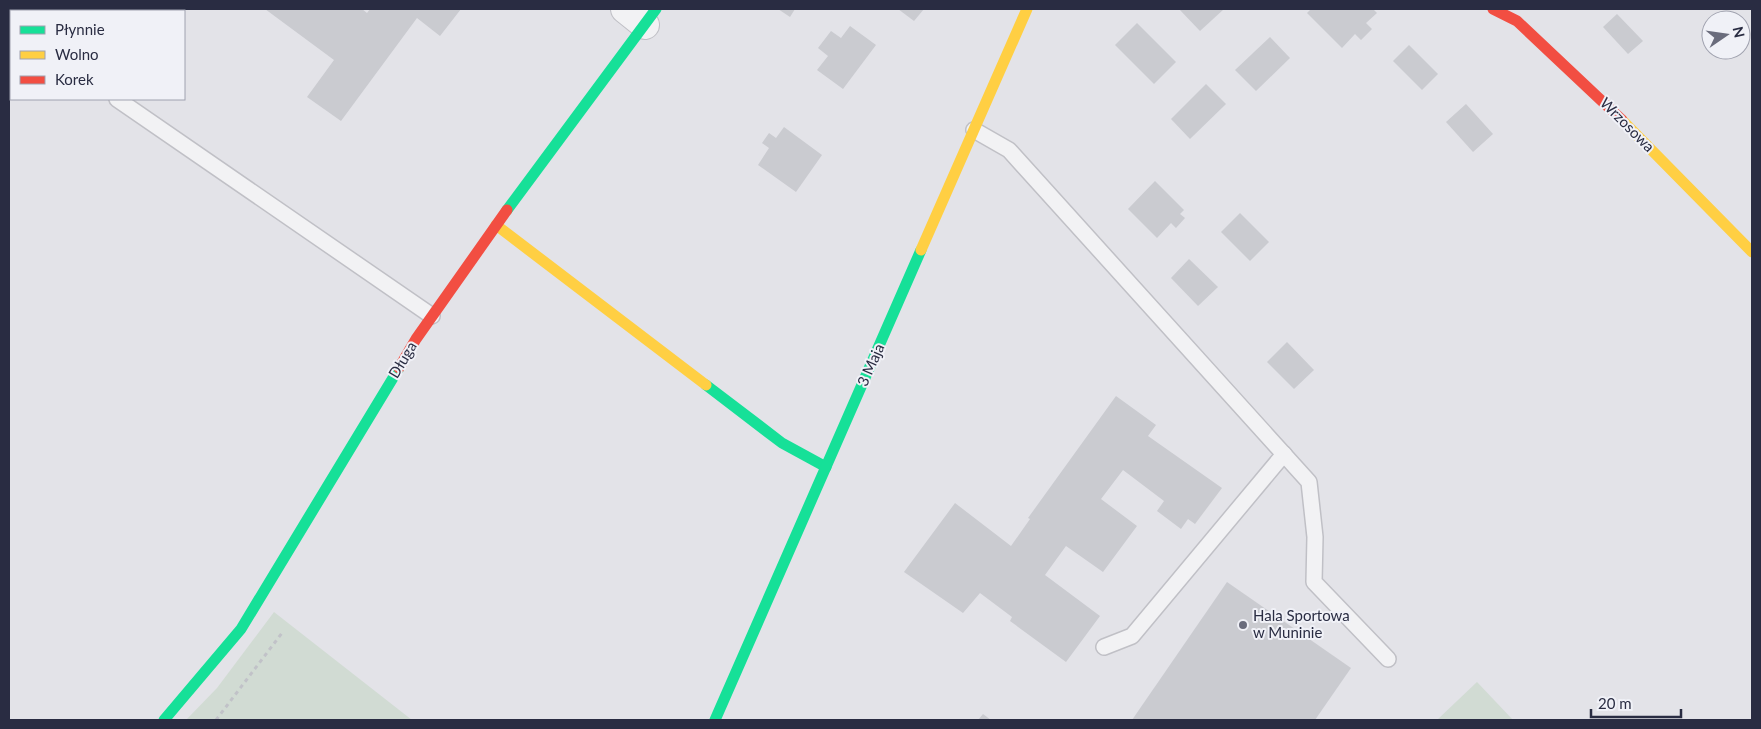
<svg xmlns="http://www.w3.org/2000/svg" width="1761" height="729" font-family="Lato,sans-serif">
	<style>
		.green { fill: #d1dbd3 }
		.building { fill: #cacbd0 }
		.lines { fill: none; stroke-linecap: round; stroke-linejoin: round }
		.lane-casing { stroke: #c0c0c6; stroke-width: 18 }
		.street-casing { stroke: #c0c0c6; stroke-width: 30 }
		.path { stroke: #c1c2c8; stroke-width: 3; stroke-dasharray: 4 4; stroke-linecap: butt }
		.lane { stroke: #f2f2f4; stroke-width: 15 }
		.street { stroke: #f2f2f4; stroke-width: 28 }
		.fast { stroke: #16e098; stroke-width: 11 }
		.slow { stroke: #ffcf43; stroke-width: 11 }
		.jam { stroke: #f24e42; stroke-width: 11 }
		.poi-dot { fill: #6a6c7c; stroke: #f0f1f7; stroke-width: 2 }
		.labels { text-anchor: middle; stroke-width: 4; stroke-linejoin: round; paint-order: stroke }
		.street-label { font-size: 15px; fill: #292c42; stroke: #f0f1f7 }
		.poi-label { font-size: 15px; fill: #292c42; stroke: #f0f1f7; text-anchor: start }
	</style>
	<rect width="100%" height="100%" fill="#e3e3e8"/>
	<g class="green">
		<path d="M274 612 412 720H186L217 688Z"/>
		<path d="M1477 682 1513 720H1437Z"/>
	</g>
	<g class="building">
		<path d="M265 9H362L367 13 370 9H461L440 36 417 18 341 121 307 97 334 60Z"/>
		<path d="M778 9H795L790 17Z"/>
		<path d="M898 9H924L914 21Z"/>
		<path d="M1179 9H1224L1200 31Z"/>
		<path d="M1311 9H1373L1377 13 1366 23 1372 29 1361 40 1355 34 1342 48 1307 13Z"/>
		<path d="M1617 14 1643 41 1628 54 1603 27Z"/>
		<path d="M1137 23 1176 62 1154 84 1115 45Z"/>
		<path d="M850 26 876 45 843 89 817 70 828 56 818 48 831 31 841 38Z"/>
		<path d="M1270 37 1290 58 1256 91 1235 70Z"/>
		<path d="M1409 45 1438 74 1422 90 1393 61Z"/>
		<path d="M1206 84 1226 104 1190 139 1171 119Z"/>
		<path d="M1466 104 1493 134 1473 152 1446 122Z"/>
		<path d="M784 127 822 155 796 192 758 165 769 148 762 143 769 133 776 138Z"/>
		<path d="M1155 181 1184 210 1180 214 1185 218 1176 228 1171 223 1157 238 1128 209Z"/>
		<path d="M1240 213 1269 242 1250 261 1221 232Z"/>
		<path d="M1189 259 1218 287 1198 306 1171 278Z"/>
		<path d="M1287 342 1314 370 1294 389 1267 362Z"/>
		<path d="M1116 396 1156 425 1148 436 1222 488 1195 524 1188 519 1181 529 1157 511 1164 501 1123 470 1101 499 1137 526 1103 572 1066 546 1045 575 1100 616 1066 662 1010 621 1012 617 980 593 963 613 904 572 955 503 1011 546 1030 519 1028 518Z"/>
		<path d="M1227 582 1351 668 1315 720H1132Z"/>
		<path d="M983 714 991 720H978Z"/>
	</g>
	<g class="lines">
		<defs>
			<g id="lane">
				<path d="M117 99 432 316"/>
				<path d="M974 130 1009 150 1309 482 1315 537 1314 582 1388 659"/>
				<path d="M1104 647 1132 636 1284 454"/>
			</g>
			<path id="street" d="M625 9 645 25"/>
		</defs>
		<use href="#lane" class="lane-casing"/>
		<use href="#street" class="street-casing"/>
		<path class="path" d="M216 720 282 633"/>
		<use href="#lane" class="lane"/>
		<use href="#street" class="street"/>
		<g class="fast">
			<path d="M507 210 656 9"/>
			<path d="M706 385 782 443 826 467"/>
			<path d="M164 720 241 629 399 368"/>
			<path d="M715 720 921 250"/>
		</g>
		<g class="slow">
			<path d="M1622 120 1752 252"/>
			<path d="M496 225 706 385"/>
			<path d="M921 250 1027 9"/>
		</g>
		<g class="jam">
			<path d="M1493 9 1517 21 1622 120"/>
			<path d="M399 368 416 339 507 210"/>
		</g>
	</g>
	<circle class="poi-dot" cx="1243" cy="625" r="5"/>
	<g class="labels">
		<g class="street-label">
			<text transform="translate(1627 125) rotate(45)" y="5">Wrzosowa</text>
			<text transform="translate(403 360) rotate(-59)" y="5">Długa</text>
			<text transform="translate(871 365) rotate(-66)" y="5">3 Maja</text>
		</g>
		<g class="poi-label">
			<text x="1253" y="621">Hala Sportowa<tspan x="1253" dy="17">w Muninie</tspan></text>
		</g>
	</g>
	<rect width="1761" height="729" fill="none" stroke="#292c42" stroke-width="20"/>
	<rect x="10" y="10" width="175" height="90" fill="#f0f1f7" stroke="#a0a2af"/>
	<rect x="20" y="26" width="25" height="8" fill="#16e098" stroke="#a0a2af"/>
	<text x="55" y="35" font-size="15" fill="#292c42">Płynnie</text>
	<rect x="20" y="51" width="25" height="8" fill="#ffcf43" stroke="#a0a2af"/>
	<text x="55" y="60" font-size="15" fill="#292c42">Wolno</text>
	<rect x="20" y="76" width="25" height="8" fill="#f24e42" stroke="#a0a2af"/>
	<text x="55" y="85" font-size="15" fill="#292c42">Korek</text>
	<g transform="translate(1726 35) rotate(77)"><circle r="24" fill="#f0f1f7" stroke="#a0a2af"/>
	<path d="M0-4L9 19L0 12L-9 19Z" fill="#6a6c7c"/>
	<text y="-8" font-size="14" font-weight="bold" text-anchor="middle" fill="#292c42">N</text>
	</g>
	<path d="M1591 709v8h90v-8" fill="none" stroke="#292c42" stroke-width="2.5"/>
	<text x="1598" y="709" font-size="15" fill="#292c42" stroke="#f0f1f7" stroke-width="4" paint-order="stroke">20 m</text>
</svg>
